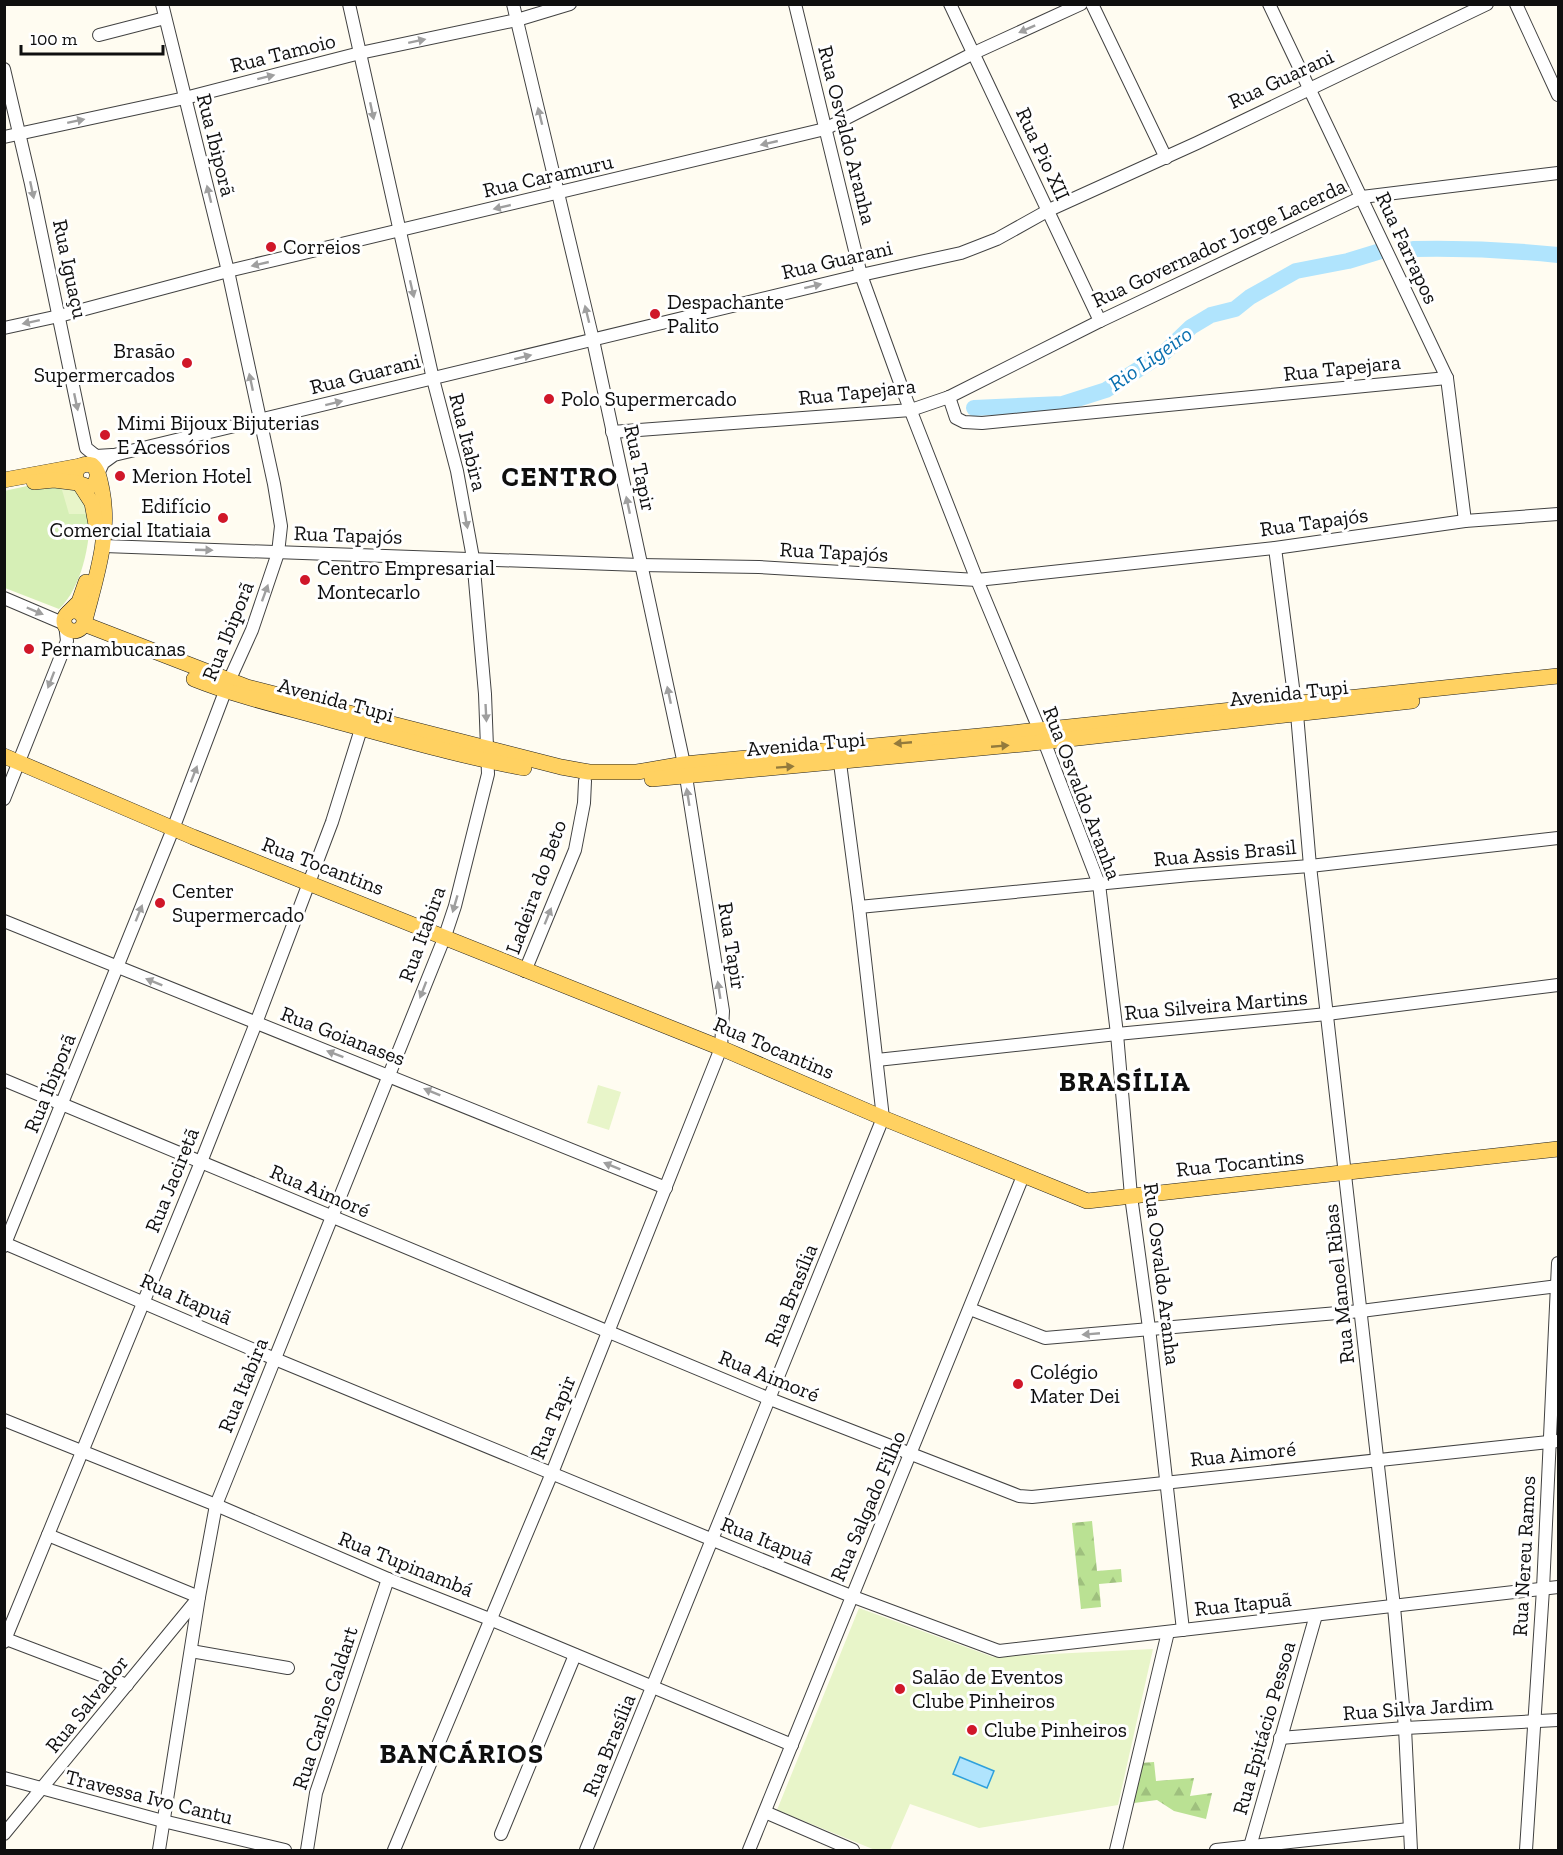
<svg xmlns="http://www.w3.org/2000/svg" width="1563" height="1855" font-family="'Zilla Slab',serif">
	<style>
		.grass { fill: #d6efb6 }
		.forest { fill: url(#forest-firs) }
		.pitch { fill: #e8f5c9 }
		.water { fill: #b0e4fd; stroke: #2ea0dc; stroke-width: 1.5 }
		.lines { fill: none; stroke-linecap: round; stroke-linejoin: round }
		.river { stroke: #b0e4fd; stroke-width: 16 }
		.minor-casing { stroke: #424242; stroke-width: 14 }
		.major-casing { stroke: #202020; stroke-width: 16 }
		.minor { stroke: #fff; stroke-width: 12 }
		.major { stroke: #ffd161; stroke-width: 15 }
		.oneway { fill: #9f9f9f }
		.oneway2 { fill: #937a3c }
		.poi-dot { fill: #d01729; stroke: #fff; stroke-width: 2 }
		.labels { text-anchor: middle; stroke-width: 6; stroke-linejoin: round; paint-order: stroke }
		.street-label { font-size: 21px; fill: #0f0f0f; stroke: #fff }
		.poi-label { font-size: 21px; fill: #0f0f0f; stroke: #fff; text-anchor: start }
		.water-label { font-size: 22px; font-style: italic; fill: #0970b0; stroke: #fff }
		.district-label { font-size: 27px; font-weight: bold; letter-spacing: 1.5px; fill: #0f0f0f; stroke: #fff }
	</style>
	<defs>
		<pattern id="forest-firs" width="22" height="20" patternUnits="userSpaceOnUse" patternTransform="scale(1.5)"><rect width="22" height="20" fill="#bae193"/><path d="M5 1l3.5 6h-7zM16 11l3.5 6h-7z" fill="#9fc07e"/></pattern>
	</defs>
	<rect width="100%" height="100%" fill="#fffcf1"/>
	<path class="grass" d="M41 483H60L90 514C90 544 82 587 59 609L5 588 4 491Z"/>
	<g class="forest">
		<path d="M1092 1521 1097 1571 1121 1569 1122 1582 1099 1584 1101 1607 1081 1609 1072 1523Z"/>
		<path d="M1154 1762 1156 1781 1194 1778 1190 1796 1212 1793 1206 1819 1174 1811 1157 1800 1134 1803 1141 1763Z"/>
	</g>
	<g class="pitch">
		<path d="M60 483 79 491 90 514H69Z"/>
		<path d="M598 1085 621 1092 609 1130 587 1123Z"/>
		<path d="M859 1608 993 1657 1153 1649 1118 1805 979 1828 910 1804 890 1850H875L777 1810Z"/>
	</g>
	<path class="water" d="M960 1757 994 1771 987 1788 953 1774Z"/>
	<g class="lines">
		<g class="river">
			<path d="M1413 249C1462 248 1510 250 1558 255"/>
			<path d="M974 408 1062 404 1106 390 1164 353 1191 327 1211 315 1235 309 1250 297 1296 271 1348 261 1384 250"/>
		</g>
		<defs>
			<g id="minor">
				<path d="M795 4 861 275 903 391 977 580 1044 741 1099 884 1117 1034 1131 1196 1149 1328 1183 1630"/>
				<path d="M950 4 1100 321"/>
				<path d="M1092 4 1166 158"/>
				<path d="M1269 4 1447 378 1465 521"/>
				<path d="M1516 4 1558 95"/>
				<path d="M99 35 165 18"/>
				<path d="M4 69 31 184 86 448 96 456 112 455"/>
				<path d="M4 137 185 98 360 53 517 20 570 4"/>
				<path d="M4 328 59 316 228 271 825 129 974 53 1081 4"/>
				<path d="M949 397 956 418 964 422 982 423 1447 378"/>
				<path d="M612 432 911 410 949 397 1100 321 1362 197 1558 173"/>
				<path d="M98 474 103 463 114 455 861 275 961 253 997 239 1049 210 1197 143 1487 4"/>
				<path d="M104 546 640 565 759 567 977 580 1275 548 1465 521 1558 514"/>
				<path d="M1275 548 1295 703"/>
				<path d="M4 598 65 624 67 641 4 799"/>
				<path d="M1297 714 1310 866 1394 1607 1405 1728 1411 1850"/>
				<path d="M859 907 1190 875 1310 866 1558 838"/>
				<path d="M4 921C225 1010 446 1098 666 1188"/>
				<path d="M525 971 575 850 584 803 585 781"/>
				<path d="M877 1060 1117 1034 1327 1014 1558 985"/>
				<path d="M4 1080 770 1399 1019 1496 1032 1497 1558 1441"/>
				<path d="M4 1243 275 1359 713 1540 851 1596 999 1651 1558 1587"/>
				<path d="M4 1246 173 829 229 681 252 630 278 553 281 526 274 484 228 271 162 4"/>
				<path d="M970 1309 1045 1338 1361 1311 1558 1286"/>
				<path d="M4 1420 216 1505 388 1579 492 1620 792 1745"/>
				<path d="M6 1639 127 1685"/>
				<path d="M4 1642 201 1162 256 1023 332 822 361 729"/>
				<path d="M191 1651 288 1668"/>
				<path d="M1280 1738 1405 1728 1558 1720"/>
				<path d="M4 1778 163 1821 285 1850"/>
				<path d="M765 1812 853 1850"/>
				<path d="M4 1834 199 1597 48 1535"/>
				<path d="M501 1834 575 1655"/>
				<path d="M159 1850 199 1597 216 1505 445 936 455 906 488 774 485 694 473 558 457 471 433 379 349 4"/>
				<path d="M307 1850 316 1793 388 1579"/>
				<path d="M394 1850 552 1473 721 1048 723 1011 684 764 593 340 513 4"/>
				<path d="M586 1850 883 1118 859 907 840 763"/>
				<path d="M749 1850 1023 1176"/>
				<path d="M1116 1850 1168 1632"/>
				<path d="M1216 1850 1409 1829"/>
				<path d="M1249 1850 1316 1615"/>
				<path d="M1526 1850 1543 1589 1558 1263"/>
			</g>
			<g id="major">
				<path d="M98 474 95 484 89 487 78 483C72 472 79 462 92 465 99 471 100 481 102 490 111 537 95 580 84 624L247 687 561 767 589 772H637L684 764 1020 732 1558 676"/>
				<path d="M4 480 80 466"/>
				<path d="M34 482 54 480 78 483"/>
				<path d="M81 486 92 503 97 530"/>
				<circle cx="74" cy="621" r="10"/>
				<path d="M68 613 79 602 86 582"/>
				<path d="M194 679C239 697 285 707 331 720 395 737 459 756 524 768"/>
				<path d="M4 756 193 837 721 1048 883 1118 1087 1201 1558 1149"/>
				<path d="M652 779 1024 744 1412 701"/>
			</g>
		</defs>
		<use href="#minor" class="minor-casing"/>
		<use href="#major" class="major-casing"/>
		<use href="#minor" class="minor"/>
		<use href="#major" class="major"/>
	</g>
	<defs><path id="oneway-solid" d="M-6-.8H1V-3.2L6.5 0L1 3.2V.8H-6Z" transform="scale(1.5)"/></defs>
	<g class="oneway">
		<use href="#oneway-solid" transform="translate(1027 29) rotate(156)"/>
		<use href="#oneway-solid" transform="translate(417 41) rotate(-12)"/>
		<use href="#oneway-solid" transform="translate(266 77) rotate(-14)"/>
		<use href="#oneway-solid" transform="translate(372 111) rotate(78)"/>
		<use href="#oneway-solid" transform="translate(540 116) rotate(-104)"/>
		<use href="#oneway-solid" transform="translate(76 121) rotate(-12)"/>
		<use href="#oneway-solid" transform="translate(769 143) rotate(167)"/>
		<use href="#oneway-solid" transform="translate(32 190) rotate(78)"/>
		<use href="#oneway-solid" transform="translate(209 194) rotate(-104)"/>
		<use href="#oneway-solid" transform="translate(502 207) rotate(167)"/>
		<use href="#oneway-solid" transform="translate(260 264) rotate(167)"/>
		<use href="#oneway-solid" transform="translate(813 286) rotate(-14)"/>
		<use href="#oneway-solid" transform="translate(412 289) rotate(77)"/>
		<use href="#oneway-solid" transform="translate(587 314) rotate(-104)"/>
		<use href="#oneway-solid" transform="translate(31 322) rotate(168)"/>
		<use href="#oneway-solid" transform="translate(523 357) rotate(-14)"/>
		<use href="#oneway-solid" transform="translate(251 382) rotate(-102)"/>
		<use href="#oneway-solid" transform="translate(76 402) rotate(78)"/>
		<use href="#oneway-solid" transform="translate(334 403) rotate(-14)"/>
		<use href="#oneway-solid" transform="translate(628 505) rotate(-102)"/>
		<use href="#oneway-solid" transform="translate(466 520) rotate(80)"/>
		<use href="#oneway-solid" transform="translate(204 550) rotate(2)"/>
		<use href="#oneway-solid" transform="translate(265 593) rotate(-70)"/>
		<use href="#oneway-solid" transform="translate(35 611) rotate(23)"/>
		<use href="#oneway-solid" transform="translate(51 680) rotate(111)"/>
		<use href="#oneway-solid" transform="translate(669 695) rotate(-102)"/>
		<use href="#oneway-solid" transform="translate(486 713) rotate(87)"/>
		<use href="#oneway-solid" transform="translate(194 774) rotate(-69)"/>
		<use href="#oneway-solid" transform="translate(688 797) rotate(-99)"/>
		<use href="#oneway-solid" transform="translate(455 904) rotate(106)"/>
		<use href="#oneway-solid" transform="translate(139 913) rotate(-68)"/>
		<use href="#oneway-solid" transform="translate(548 916) rotate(-68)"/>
		<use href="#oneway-solid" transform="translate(154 982) rotate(-158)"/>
		<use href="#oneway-solid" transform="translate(423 990) rotate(111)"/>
		<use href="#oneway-solid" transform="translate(719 990) rotate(-99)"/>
		<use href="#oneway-solid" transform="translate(335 1054) rotate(-159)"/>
		<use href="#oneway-solid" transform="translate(432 1092) rotate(-158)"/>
		<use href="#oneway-solid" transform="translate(612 1166) rotate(-158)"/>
		<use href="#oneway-solid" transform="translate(1091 1334) rotate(175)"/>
	</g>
	<g class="oneway2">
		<use href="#oneway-solid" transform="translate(903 743) rotate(175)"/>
		<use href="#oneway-solid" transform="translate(1000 746) rotate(-5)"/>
		<use href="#oneway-solid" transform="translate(785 767) rotate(-4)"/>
	</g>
	<g class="poi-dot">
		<circle cx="271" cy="247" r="6"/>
		<circle cx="655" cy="314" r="6"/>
		<circle cx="187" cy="363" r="6"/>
		<circle cx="549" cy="399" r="6"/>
		<circle cx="105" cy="435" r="6"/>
		<circle cx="120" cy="476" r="6"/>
		<circle cx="223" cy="518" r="6"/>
		<circle cx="305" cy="580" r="6"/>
		<circle cx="29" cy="649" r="6"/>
		<circle cx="160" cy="903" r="6"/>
		<circle cx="1018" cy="1384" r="6"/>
		<circle cx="900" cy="1689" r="6"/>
		<circle cx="972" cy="1730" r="6"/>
	</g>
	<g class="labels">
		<g class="street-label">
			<text transform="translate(283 53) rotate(-14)" y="7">Rua Tamoio</text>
			<text transform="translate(1281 79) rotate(-25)" y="7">Rua Guarani</text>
			<text transform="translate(847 135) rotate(76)" y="7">Rua Osvaldo Aranha</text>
			<text transform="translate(216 145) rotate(76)" y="7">Rua Ibiporã</text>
			<text transform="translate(1043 154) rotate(65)" y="7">Rua Pio XII</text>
			<text transform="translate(548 176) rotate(-13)" y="7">Rua Caramuru</text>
			<text transform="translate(1219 243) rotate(-25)" y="7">Rua Governador Jorge Lacerda</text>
			<text transform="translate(1407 248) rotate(65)" y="7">Rua Farrapos</text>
			<text transform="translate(837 260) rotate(-13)" y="7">Rua Guarani</text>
			<text transform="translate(70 269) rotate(78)" y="7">Rua Iguaçu</text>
			<text transform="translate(1342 368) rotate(-6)" y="7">Rua Tapejara</text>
			<text transform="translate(365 374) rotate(-14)" y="7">Rua Guarani</text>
			<text transform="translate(857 392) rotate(-6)" y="7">Rua Tapejara</text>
			<text transform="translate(468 442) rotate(76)" y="7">Rua Itabira</text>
			<text transform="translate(640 468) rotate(78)" y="7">Rua Tapir</text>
			<text transform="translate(1314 522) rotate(-8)" y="7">Rua Tapajós</text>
			<text transform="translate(348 535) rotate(2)" y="7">Rua Tapajós</text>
			<text transform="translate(834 552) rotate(3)" y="7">Rua Tapajós</text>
			<text transform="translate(228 631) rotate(-68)" y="7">Rua Ibiporã</text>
			<text transform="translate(1289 693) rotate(-6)" y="7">Avenida Tupi</text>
			<text transform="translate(336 700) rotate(15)" y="7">Avenida Tupi</text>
			<text transform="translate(806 744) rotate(-5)" y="7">Avenida Tupi</text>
			<text transform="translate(1082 793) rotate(69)" y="7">Rua Osvaldo Aranha</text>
			<text transform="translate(1225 853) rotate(-5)" y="7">Rua Assis Brasil</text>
			<text transform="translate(323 866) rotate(21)" y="7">Rua Tocantins</text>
			<text transform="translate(536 887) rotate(-70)" y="7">Ladeira do Beto</text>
			<text transform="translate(422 934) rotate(-70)" y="7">Rua Itabira</text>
			<text transform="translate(732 946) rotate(81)" y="7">Rua Tapir</text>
			<text transform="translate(1216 1005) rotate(-5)" y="7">Rua Silveira Martins</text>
			<text transform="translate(343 1036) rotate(21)" y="7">Rua Goianases</text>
			<text transform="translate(774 1048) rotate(23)" y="7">Rua Tocantins</text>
			<text transform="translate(50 1083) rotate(-68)" y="7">Rua Ibiporã</text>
			<text transform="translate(1240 1163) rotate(-6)" y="7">Rua Tocantins</text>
			<text transform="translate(172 1180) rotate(-68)" y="7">Rua Jaciretã</text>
			<text transform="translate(320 1191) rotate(23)" y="7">Rua Aimoré</text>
			<text transform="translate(1162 1274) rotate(83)" y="7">Rua Osvaldo Aranha</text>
			<text transform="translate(1339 1284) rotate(-96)" y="7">Rua Manoel Ribas</text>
			<text transform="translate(791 1295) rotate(-68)" y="7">Rua Brasília</text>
			<text transform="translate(186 1299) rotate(24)" y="7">Rua Itapuã</text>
			<text transform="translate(769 1376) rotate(22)" y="7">Rua Aimoré</text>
			<text transform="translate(243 1385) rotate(-68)" y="7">Rua Itabira</text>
			<text transform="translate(553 1417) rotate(-68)" y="7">Rua Tapir</text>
			<text transform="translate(1243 1454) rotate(-6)" y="7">Rua Aimoré</text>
			<text transform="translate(868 1506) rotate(-67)" y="7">Rua Salgado Filho</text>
			<text transform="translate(767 1541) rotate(22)" y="7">Rua Itapuã</text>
			<text transform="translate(1524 1556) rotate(-87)" y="7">Rua Nereu Ramos</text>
			<text transform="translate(406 1564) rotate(22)" y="7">Rua Tupinambá</text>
			<text transform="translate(1243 1604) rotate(-6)" y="7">Rua Itapuã</text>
			<text transform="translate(87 1704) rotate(-51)" y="7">Rua Salvador</text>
			<text transform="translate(325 1708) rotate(-72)" y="7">Rua Carlos Caldart</text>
			<text transform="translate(1418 1708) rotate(-4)" y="7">Rua Silva Jardim</text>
			<text transform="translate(1264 1728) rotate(-74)" y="7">Rua Epitácio Pessoa</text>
			<text transform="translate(609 1745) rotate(-68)" y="7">Rua Brasília</text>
			<text transform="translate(149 1797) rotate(14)" y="7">Travessa Ivo Cantu</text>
		</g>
		<g class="poi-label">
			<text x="283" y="254">Correios</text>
			<text x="667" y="309">Despachante<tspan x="667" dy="24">Palito</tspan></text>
			<text x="175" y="358" text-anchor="end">Brasão<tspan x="175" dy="24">Supermercados</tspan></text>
			<text x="561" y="406">Polo Supermercado</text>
			<text x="117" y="430">Mimi Bijoux Bijuterias<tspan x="117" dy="24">E Acessórios</tspan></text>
			<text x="132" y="483">Merion Hotel</text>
			<text x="211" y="513" text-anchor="end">Edifício<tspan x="211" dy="24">Comercial Itatiaia</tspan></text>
			<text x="317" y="575">Centro Empresarial<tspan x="317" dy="24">Montecarlo</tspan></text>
			<text x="41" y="656">Pernambucanas</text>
			<text x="172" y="898">Center<tspan x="172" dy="24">Supermercado</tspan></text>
			<text x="1030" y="1379">Colégio<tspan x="1030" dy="24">Mater Dei</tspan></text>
			<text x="912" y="1684">Salão de Eventos<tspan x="912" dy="24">Clube Pinheiros</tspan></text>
			<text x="984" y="1737">Clube Pinheiros</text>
		</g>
		<g class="water-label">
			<text transform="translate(1150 358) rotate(-35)" y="8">Rio Ligeiro</text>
		</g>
		<g class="district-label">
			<text x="560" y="486">CENTRO</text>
			<text x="1125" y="1091">BRASÍLIA</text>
			<text x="462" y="1763">BANCÁRIOS</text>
		</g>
	</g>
	<rect width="1563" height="1855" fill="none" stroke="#0f0f0f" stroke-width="12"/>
	<path d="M21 45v9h142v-9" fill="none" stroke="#0f0f0f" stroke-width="3"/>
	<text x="30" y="45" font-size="18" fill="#0f0f0f" stroke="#ffffff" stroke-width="4.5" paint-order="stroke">100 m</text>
</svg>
